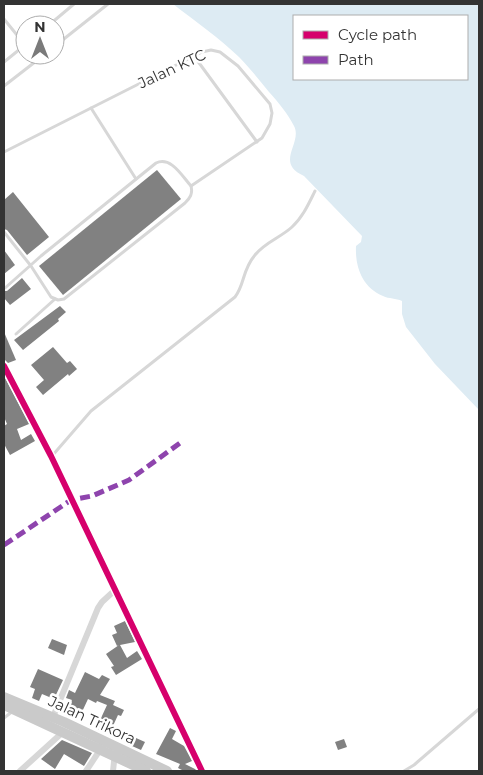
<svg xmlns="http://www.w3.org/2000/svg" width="483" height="775" font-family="Montserrat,sans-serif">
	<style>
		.water { fill: #ddebf3; fill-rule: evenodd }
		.building { fill: #818181 }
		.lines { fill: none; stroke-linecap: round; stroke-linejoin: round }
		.service { stroke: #d7d7d7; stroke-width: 3 }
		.minor { stroke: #d7d7d7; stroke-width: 6 }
		.primary { stroke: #cacaca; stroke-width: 10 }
		.quiet { stroke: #8e44ad; stroke-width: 5; stroke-dasharray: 10 5; stroke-linecap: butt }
		.cycleway-casing { stroke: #fff; stroke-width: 9 }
		.cycleway { stroke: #d6006c; stroke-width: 6 }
		.labels { text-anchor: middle; stroke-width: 5; stroke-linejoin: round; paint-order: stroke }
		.street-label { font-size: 15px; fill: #333; stroke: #fff }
	</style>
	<rect width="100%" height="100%" fill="#fff"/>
	<path class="water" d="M173 4H479V410L435 364 406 327 402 314V301C396 298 389 299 383 296 362 287 355 267 356 246L361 242 362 236 304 176C274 163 303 143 294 126 288 114 278 102 269 92 259 80 250 68 239 57 219 38 195 21 173 4ZM294 16H467V79H294Z"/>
	<g class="building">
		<path d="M157 170 181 199 63 295 39 266Z"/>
		<path d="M13 192 49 237 27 255 7 230 4 229V200Z"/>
		<path d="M4 250 15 265 4 274Z"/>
		<path d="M22 278 31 289 10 305 4 298V291H7Z"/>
		<path d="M60 306 66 312 58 319 59 321 23 350 14 340Z"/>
		<path d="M4 332 16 360 8 363 4 359Z"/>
		<path d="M53 347 67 363 70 361 77 369 69 376 68 374 43 395 36 387 44 380 31 365Z"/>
		<path d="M4 376 29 424 17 429 21 440 31 434 35 441 10 455 4 444V426L7 424 4 417Z"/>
		<path d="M125 621 135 642 120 645 127 658 137 651 142 659 116 675 111 667 114 666 106 654 119 645 117 646 112 635 117 633 114 626Z"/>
		<path d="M52 639 67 645 64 655 48 648Z"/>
		<path d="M38 669 63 680 54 699 42 694 39 701 32 698 35 689 30 687Z"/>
		<path d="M85 672 99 679 102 675 110 679 100 695 115 701 113 705 124 710 121 716 118 715 112 728 105 725 102 731 96 729 107 705 97 701 96 703 88 699 81 714 68 707 72 700 66 698 69 690 75 693Z"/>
		<path d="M170 728 176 731 172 739 184 746 192 761 185 764 195 769 197 771H184L178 768 180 764 156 754Z"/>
		<path d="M136 738 145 742 141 750 132 746Z"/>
		<path d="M344 739 347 747 338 750 335 742Z"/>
		<path d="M62 740 92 753 84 766 64 754 55 769 41 759Z"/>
	</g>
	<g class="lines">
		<g class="service">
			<path d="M4 19 25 45"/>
			<path d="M49 25 74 4"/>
			<path d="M55 46 108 4"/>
			<path d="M194 56 257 142"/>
			<path d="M4 62 25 45"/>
			<path d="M4 86 44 55"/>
			<path d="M91 108 136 179"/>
			<path d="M4 152 202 52 211 50 220 52 238 66 270 104 272 113 270 124 262 138 191 186"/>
			<path d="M4 232 31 266 51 297 58 300 64 299 185 203C190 198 193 194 191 186 182 176 171 156 156 163L41 256 5 288H4"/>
			<path d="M16 334 55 299"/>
			<path d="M52 456 91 411 235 297C245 284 242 270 255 255 265 242 280 238 292 227 303 217 309 203 315 191"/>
			<path d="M4 718 13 711"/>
			<path d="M404 771 414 765 479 709"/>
		</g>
		<g class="minor">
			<path d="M4 366 51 456 202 771"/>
			<path d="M53 717 98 608 102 602 115 590"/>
			<path d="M20 771 63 732"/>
			<path d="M86 771 102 747"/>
			<path d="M113 771 115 753"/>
		</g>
		<g class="primary">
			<path d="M4 697 64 722 167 771"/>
			<path d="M4 705 146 771"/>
		</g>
		<path class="quiet" d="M4 545 71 500 92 496 129 480 180 443"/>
		<defs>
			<path id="cycleway" d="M4 366 51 456 202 771"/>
		</defs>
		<use href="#cycleway" class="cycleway-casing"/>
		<use href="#cycleway" class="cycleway"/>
	</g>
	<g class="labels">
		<g class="street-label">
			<text transform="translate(172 69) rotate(-25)" y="5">Jalan KTC</text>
			<text transform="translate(92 720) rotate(25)" y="5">Jalan Trikora</text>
		</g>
	</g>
	<rect width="483" height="775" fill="none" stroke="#333333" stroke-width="10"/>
	<rect x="293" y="15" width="175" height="65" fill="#ffffff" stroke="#adadad"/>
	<rect x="303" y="31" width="25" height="8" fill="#d6006c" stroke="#adadad"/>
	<text x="338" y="40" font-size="15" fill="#333333">Cycle path</text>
	<rect x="303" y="56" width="25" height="8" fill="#8e44ad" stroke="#adadad"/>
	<text x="338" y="65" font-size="15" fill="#333333">Path</text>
	<g transform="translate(40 40)"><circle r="24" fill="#ffffff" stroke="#adadad"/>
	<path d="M0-4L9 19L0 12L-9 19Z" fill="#7a7a7a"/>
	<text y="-8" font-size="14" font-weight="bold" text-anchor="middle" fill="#333333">N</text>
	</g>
</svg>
